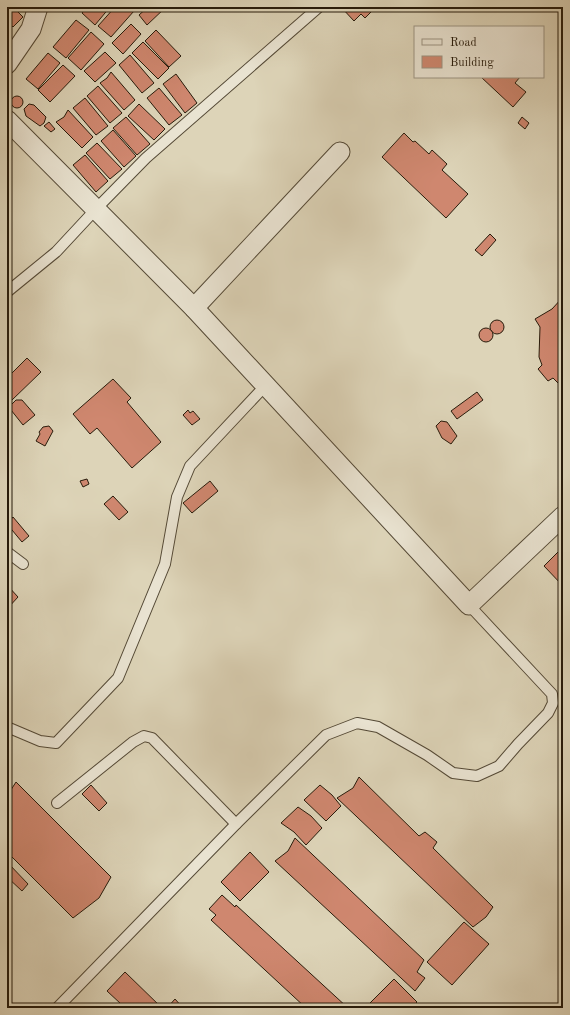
<svg xmlns="http://www.w3.org/2000/svg" width="570" height="1015" font-family="'Old Standard TT',serif">
	<style>
		.building { fill: #cf876f; stroke: #271b0b }
		.lines { fill: none; stroke-linecap: round; stroke-linejoin: round }
		.service-casing { stroke: #544936; stroke-width: 12 }
		.minor-casing { stroke: #544936; stroke-width: 21 }
		.service { stroke: #e9e3d1; stroke-width: 10 }
		.minor { stroke: #e9e3d1; stroke-width: 19 }
	</style>
	<rect width="100%" height="100%" fill="#ddd4b8"/>
	<filter id="stains"><feTurbulence type="fractalNoise" baseFrequency=".005" numOctaves="4"/><feColorMatrix values="0 0 0 0 .2 0 0 0 0 .09 0 0 0 0 .02 0 0 0 .5 -.17"/></filter>
	<radialGradient id="worn" r=".72"><stop offset=".6" stop-color="#630" stop-opacity="0"/><stop offset="1" stop-color="#630" stop-opacity=".3"/></radialGradient>
	<g class="building">
		<path d="M7 7H13L23 17 13 27 7 21Z"/>
		<path d="M87 7H110L95 25 82 13Z"/>
		<path d="M115 7H130L134 11 111 37 98 26Z"/>
		<path d="M148 7H166L147 25 139 15Z"/>
		<path d="M341 7H376L365 18 361 14 354 21Z"/>
		<path d="M76 20 89 30 66 58 53 47Z"/>
		<path d="M131 24 141 34 123 54 112 43Z"/>
		<path d="M156 30 181 56 169 67 145 41Z"/>
		<path d="M91 32 104 44 81 70 68 58Z"/>
		<path d="M143 42 169 68 158 79 132 53Z"/>
		<path d="M105 52 116 63 95 82 84 71Z"/>
		<path d="M48 53 60 63 38 89 26 79Z"/>
		<path d="M130 55 154 83 142 93 119 65Z"/>
		<path d="M63 65 75 76 50 102 38 90Z"/>
		<path d="M111 72 135 100 124 110 100 83 107 78Z"/>
		<path d="M176 74 197 103 185 113 163 84Z"/>
		<path d="M481 77H520L515 83 526 92 513 107Z"/>
		<path d="M98 86 122 113 110 123 87 96Z"/>
		<path d="M159 88 182 115 169 125 147 98Z"/>
		<circle cx="17" cy="102" r="6"/>
		<path d="M85 98 108 126 96 135 73 108Z"/>
		<path d="M29 104 34 105 46 117 44 123 40 126 26 116 24 109Z"/>
		<path d="M139 104 165 129 154 140 128 116Z"/>
		<path d="M68 110 93 137 82 148 56 122 64 117Z"/>
		<path d="M126 117 150 144 137 155 113 128Z"/>
		<path d="M522 117 529 123 525 129 518 123Z"/>
		<path d="M49 122 55 129 51 132 44 126Z"/>
		<path d="M113 130 136 156 124 167 101 141Z"/>
		<path d="M404 133 413 142 415 141 429 154 432 150 447 164 442 170 468 194 446 218 382 157Z"/>
		<path d="M97 143 122 169 110 179 86 153Z"/>
		<path d="M85 155 108 181 96 192 73 165Z"/>
		<path d="M490 234 496 240 482 256 475 250Z"/>
		<path d="M563 297V384L558 383 553 378 548 381 538 369 542 365 539 357 540 327 535 319 552 309Z"/>
		<circle cx="497" cy="327" r="7"/>
		<circle cx="486" cy="335" r="7"/>
		<path d="M27 358 41 372 12 400 7 395V378Z"/>
		<path d="M113 379 131 398 127 402 161 442 132 468 97 428 90 434 73 414Z"/>
		<path d="M477 392 483 400 457 419 451 411Z"/>
		<path d="M16 400H22L35 415 23 425 11 410V405Z"/>
		<path d="M188 410 190 413 193 411 200 419 192 425 183 415Z"/>
		<path d="M441 421 447 422 457 436 451 444 442 438 436 426Z"/>
		<path d="M49 426 53 431 45 446 36 441 40 434 39 432 43 427Z"/>
		<path d="M87 479 89 484 83 487 80 481Z"/>
		<path d="M210 481 218 491 192 513 183 503Z"/>
		<path d="M113 496 128 512 119 520 104 504Z"/>
		<path d="M13 517 29 536 22 542 7 524Z"/>
		<path d="M563 547V586L544 566Z"/>
		<path d="M7 585 18 597 7 609Z"/>
		<path d="M359 777 419 836 425 832 437 842 433 848 493 907 486 917 473 927 337 798 353 788Z"/>
		<path d="M16 782 111 877 99 898 73 918 7 852V796Z"/>
		<path d="M91 785 107 803 99 811 82 794Z"/>
		<path d="M320 785 332 795 341 806 326 821 304 800Z"/>
		<path d="M298 807 311 816 322 828 306 845 294 832 281 823Z"/>
		<path d="M295 838 424 960 417 972 425 978 415 991 275 861 288 851Z"/>
		<path d="M250 852 269 872 240 901 221 882Z"/>
		<path d="M8 863 28 884 22 891 7 877Z"/>
		<path d="M222 895 235 907 236 905 348 1008H306L211 920 216 915 209 909Z"/>
		<path d="M464 922 489 944 452 985 427 962Z"/>
		<path d="M125 972 162 1008H119L121 1004 107 991Z"/>
		<path d="M394 979 417 1002 411 1008H365Z"/>
		<path d="M175 999 183 1008H167Z"/>
	</g>
	<g class="lines">
		<defs>
			<g id="service">
				<path d="M7 292 56 252 96 209 146 158 319 7"/>
				<path d="M7 552 23 564"/>
				<path d="M7 727 40 741 56 743 118 678 165 564 177 497 190 466 265 386"/>
				<path d="M57 803 133 742 144 736 152 738 236 824"/>
				<path d="M57 1008 236 824 326 735 357 723 378 727 427 755 453 773 477 776 499 766 518 744 548 713 553 703 552 694 469 605"/>
			</g>
			<g id="minor">
				<path d="M7 64 31 29 38 7"/>
				<path d="M7 120 194 308 469 605 563 516"/>
				<path d="M194 308 340 152"/>
			</g>
		</defs>
		<use href="#service" class="service-casing"/>
		<use href="#minor" class="minor-casing"/>
		<use href="#service" class="service"/>
		<use href="#minor" class="minor"/>
	</g>
	<rect width="570" height="1015" fill="none" stroke="#ddd4b8" stroke-width="24"/>
	<rect x="8" y="8" width="554" height="999" fill="none" stroke="#271b0b" stroke-width="2"/>
	<rect x="12" y="12" width="546" height="991" fill="none" stroke="#271b0b"/>
	<rect x="414" y="26" width="130" height="52" fill="#e9e3d1" stroke="#9b9382"/>
	<rect x="422" y="39" width="20" height="6" fill="#e9e3d1" stroke="#9b9382"/>
	<text x="450" y="46" font-size="12" fill="#271b0b">Road</text>
	<rect x="422" y="56" width="20" height="12" fill="#cf876f" stroke="#9b9382"/>
	<text x="450" y="66" font-size="12" fill="#271b0b">Building</text>
	<rect width="100%" height="100%" filter="url(#stains)"/>
	<rect width="100%" height="100%" fill="url(#worn)"/>
</svg>
